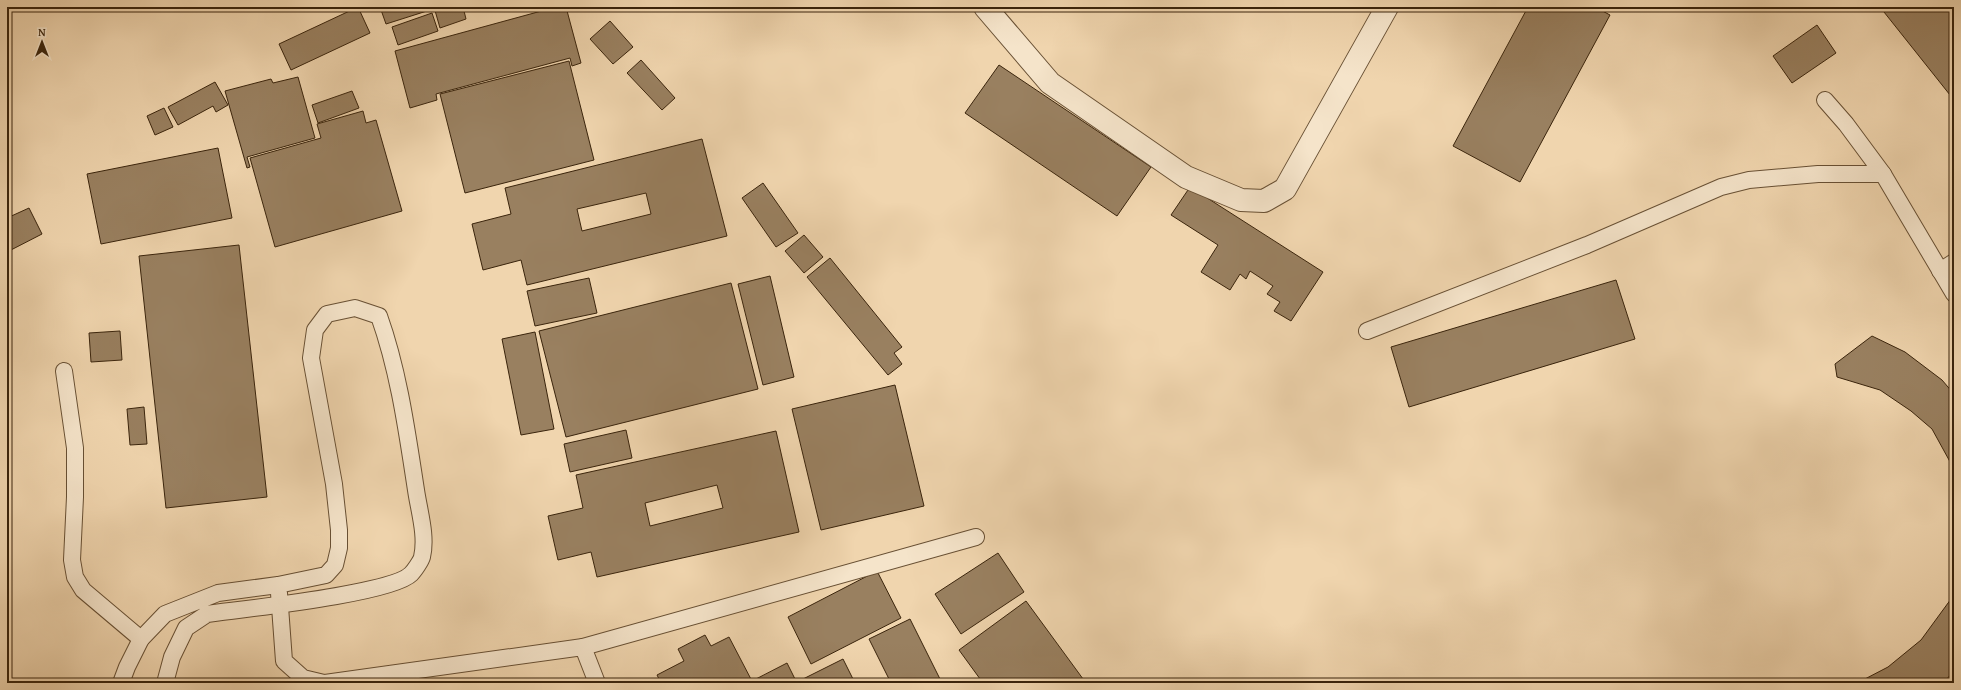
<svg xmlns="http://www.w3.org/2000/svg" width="1961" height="690" font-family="'Gentium Book Plus',serif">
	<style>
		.building { fill: #998060; stroke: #3a240c; fill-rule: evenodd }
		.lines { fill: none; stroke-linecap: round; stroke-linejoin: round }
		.service-casing { stroke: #685034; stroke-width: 18 }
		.minor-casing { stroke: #685034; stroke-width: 24 }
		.service { stroke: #f5e4ca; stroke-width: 16 }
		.minor { stroke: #f5e4ca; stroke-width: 22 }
	</style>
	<rect width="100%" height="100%" fill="#f0d5ae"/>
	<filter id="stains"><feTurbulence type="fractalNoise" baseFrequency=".005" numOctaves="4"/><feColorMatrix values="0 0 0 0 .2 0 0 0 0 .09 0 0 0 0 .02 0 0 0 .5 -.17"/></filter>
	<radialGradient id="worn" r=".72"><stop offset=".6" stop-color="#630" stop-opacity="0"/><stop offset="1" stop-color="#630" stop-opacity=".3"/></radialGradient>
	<g class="building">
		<path d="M358 7 370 33 291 70 279 44Z"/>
		<path d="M380 7H429L430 10 386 24Z"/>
		<path d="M434 7H463L466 19 440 28Z"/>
		<path d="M556 7H566L581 63 572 66 570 58 436 94 437 100 410 108 395 51Z"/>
		<path d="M1528 7H1595L1610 15 1520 182 1453 146Z"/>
		<path d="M1880 7H1954V100Z"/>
		<path d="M432 13 438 31 398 45 392 27Z"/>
		<path d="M610 21 633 47 613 64 590 39Z"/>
		<path d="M1817 25 1836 53 1792 83 1773 56Z"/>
		<path d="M641 60 675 98 662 110 627 73Z"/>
		<path d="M569 61 594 160 465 193 440 94Z"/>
		<path d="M999 65 1151 167 1117 216 965 113Z"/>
		<path d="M298 77 315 138 247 157 250 167 247 168 225 91 271 79 273 83Z"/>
		<path d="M215 82 228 105 216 112 213 106 178 125 168 107Z"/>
		<path d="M352 91 359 108 318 123 312 105Z"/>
		<path d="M164 108 173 127 155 135 147 116Z"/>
		<path d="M363 111 366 123 376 120 402 211 275 247 250 158 321 138 317 124Z"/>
		<path d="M702 139 727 236 527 285 521 260 483 270 472 224 511 214 505 188ZM646 193 651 214 582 231 577 209Z"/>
		<path d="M218 148 232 218 101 244 87 174Z"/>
		<path d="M763 183 798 233 776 247 742 198Z"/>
		<path d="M1190 187 1323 272 1291 321 1274 311 1280 302 1267 294 1273 286 1250 271 1246 279 1240 274 1230 290 1201 272 1218 245 1171 215Z"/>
		<path d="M29 208 42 234 7 252V218Z"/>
		<path d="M804 235 823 257 804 273 785 251Z"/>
		<path d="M239 245 267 497 166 508 139 256Z"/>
		<path d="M830 258 902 347 894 353 902 364 888 375 807 277Z"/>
		<path d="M770 276 794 377 763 385 738 284Z"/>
		<path d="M589 278 597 313 535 326 527 291Z"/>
		<path d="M1616 280 1635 339 1409 407 1391 347Z"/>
		<path d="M731 283 758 389 566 437 539 331Z"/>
		<path d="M120 331 122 360 91 362 89 333Z"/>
		<path d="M535 332 554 429 521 435 502 339Z"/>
		<path d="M1872 336 1905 352 1942 380 1954 394V469L1932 429 1911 411 1880 390 1837 377 1835 364Z"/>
		<path d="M895 385 924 506 821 530 792 409Z"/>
		<path d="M144 407 147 444 130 445 127 409Z"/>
		<path d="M626 430 632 458 570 472 564 444Z"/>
		<path d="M776 431 799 532 597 577 591 552 558 560 548 516 583 508 576 475ZM717 485 723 508 650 526 645 503Z"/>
		<path d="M998 553 1024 592 961 634 935 594Z"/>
		<path d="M877 571 901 618 811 664 788 617Z"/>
		<path d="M1954 589V670L1947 679 1941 683H1849L1863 680 1888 667 1921 640 1951 599Z"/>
		<path d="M1026 601 1086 683H983L959 650Z"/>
		<path d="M910 619 942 683H891L869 639Z"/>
		<path d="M705 635 711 646 729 637 753 683H661L657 675 684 661 678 649Z"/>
		<path d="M843 659 855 683H805L803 679Z"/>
		<path d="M787 663 795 679 790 683H756L754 680Z"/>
	</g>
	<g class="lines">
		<defs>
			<g id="service">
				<path d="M1825 100 1846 124 1883 174 1954 294"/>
				<path d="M1940 271 1954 262"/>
				<path d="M1367 331 1587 245 1721 187 1749 180 1818 174H1883"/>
				<path d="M64 371 75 448V497L72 560 75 577 83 590 141 639"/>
				<path d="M279 593 284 661 303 678 324 683"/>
				<path d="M583 647 976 537"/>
				<path d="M121 683 127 667 141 639 165 614 218 593 278 585 326 575 335 565 339 548V530L334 484 311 358 315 330 327 314 355 308 379 316C399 372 407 432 416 490 419 511 427 536 422 557 421 561 414 571 411 574 391 594 242 609 207 614L186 628 172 657 165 683"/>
				<path d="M325 683 583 647 597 683"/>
			</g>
			<path id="minor" d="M985 7 1050 83 1186 177 1241 200 1264 201 1285 189 1387 7"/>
		</defs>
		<use href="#service" class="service-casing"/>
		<use href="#minor" class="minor-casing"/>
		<use href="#service" class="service"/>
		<use href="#minor" class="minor"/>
	</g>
	<rect width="1961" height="690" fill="none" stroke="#f0d5ae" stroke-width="24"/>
	<rect x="8" y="8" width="1945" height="674" fill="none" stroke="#3a240c" stroke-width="2"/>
	<rect x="12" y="12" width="1937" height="666" fill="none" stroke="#3a240c"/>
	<g transform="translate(42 42)" stroke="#f5e4ca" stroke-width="3" paint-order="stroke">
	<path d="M0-3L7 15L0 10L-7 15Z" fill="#3a240c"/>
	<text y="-6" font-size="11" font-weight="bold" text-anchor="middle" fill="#3a240c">N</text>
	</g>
	<rect width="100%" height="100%" filter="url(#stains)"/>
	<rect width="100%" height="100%" fill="url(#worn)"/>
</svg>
